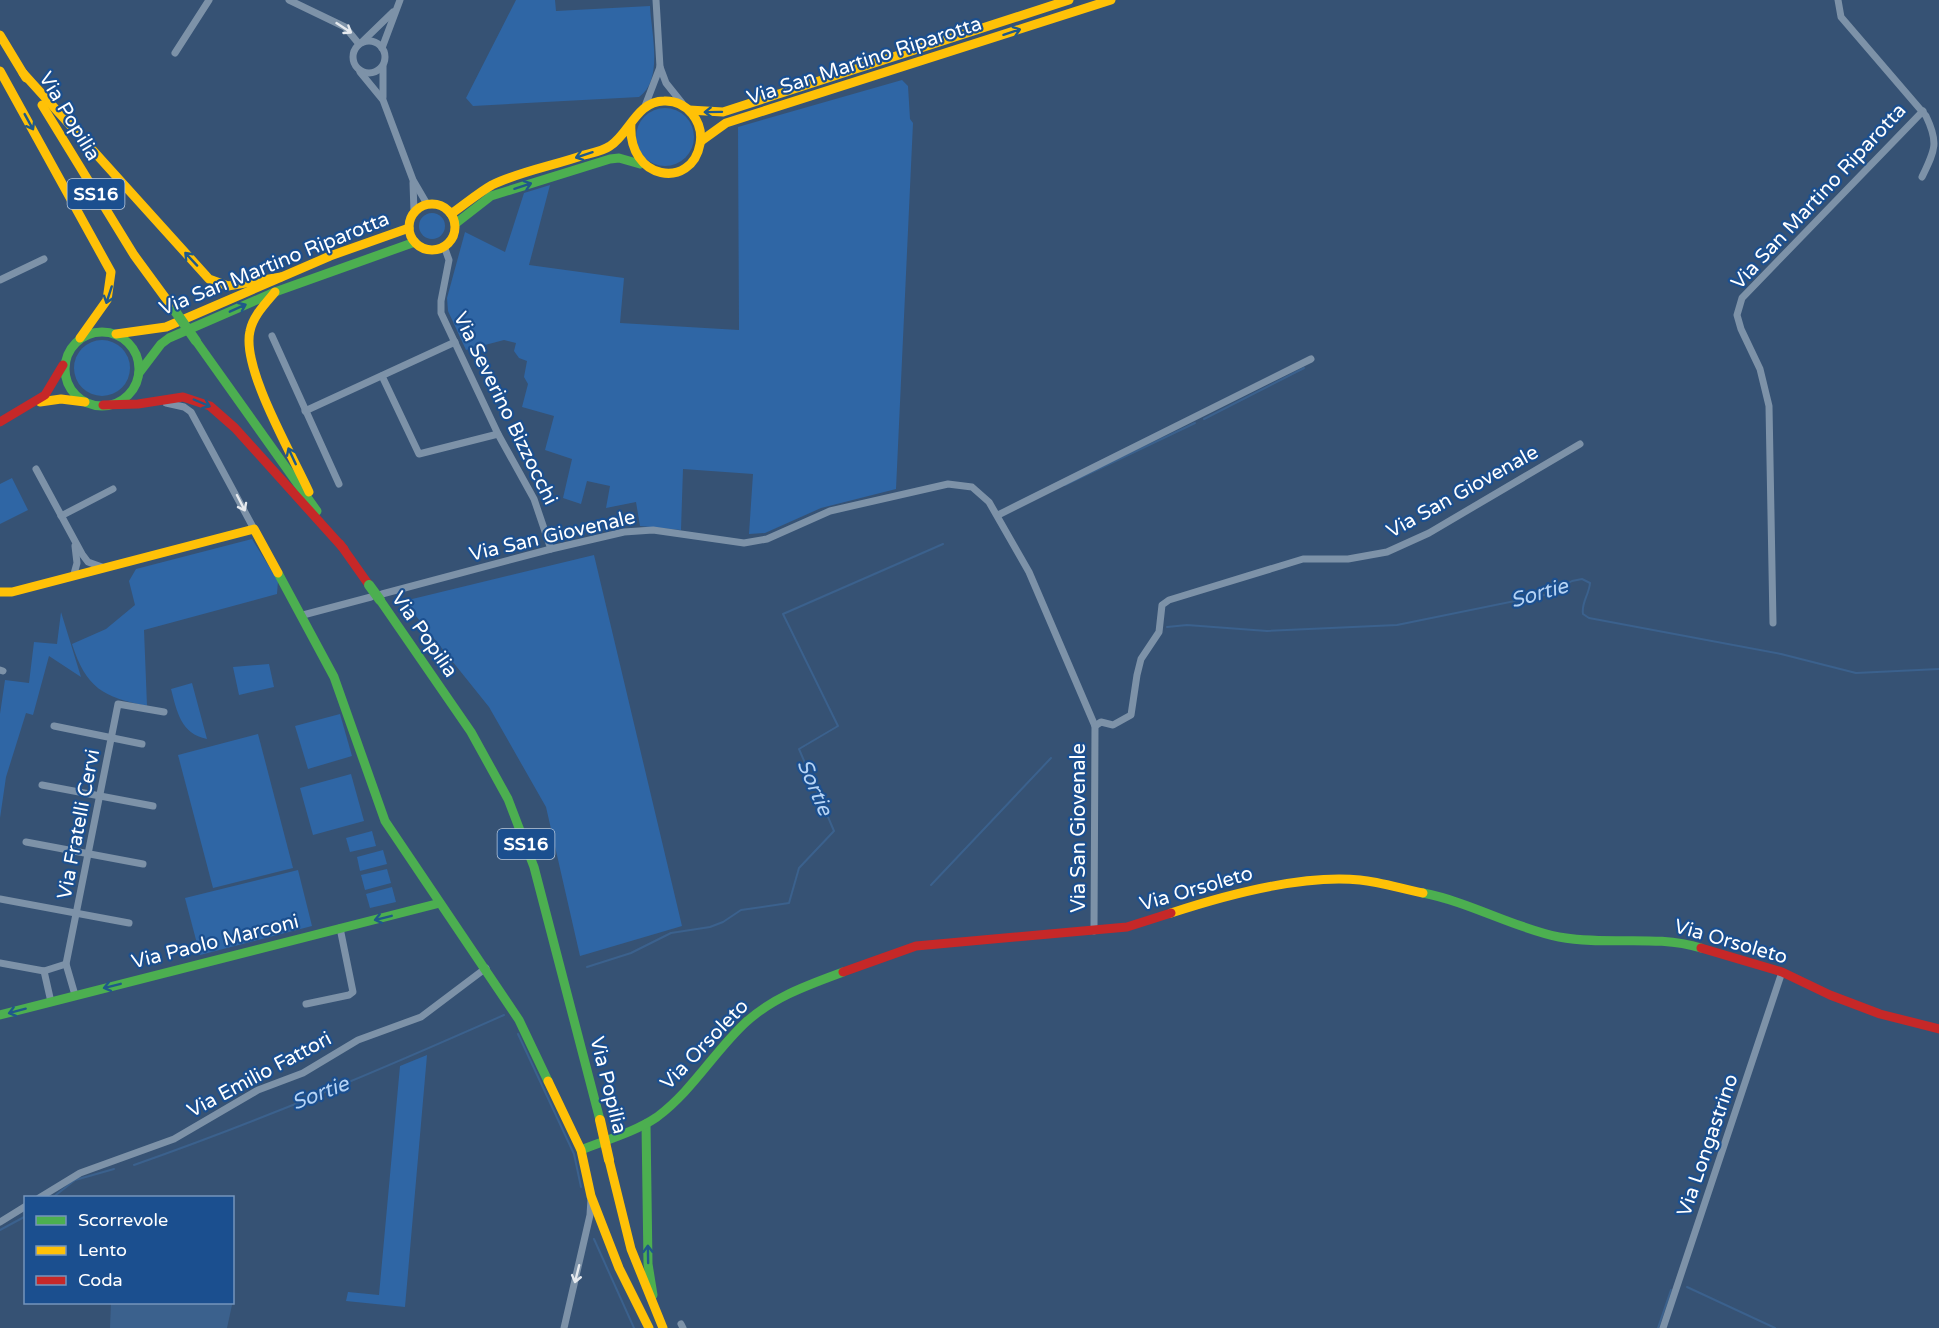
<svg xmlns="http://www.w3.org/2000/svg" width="1939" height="1328" font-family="'Varela Round',sans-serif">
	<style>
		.green { fill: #2f66a5 }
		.water { fill: #3b618d }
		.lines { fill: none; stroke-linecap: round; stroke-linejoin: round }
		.stream { stroke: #3b618d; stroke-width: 2 }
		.street { stroke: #7d92a8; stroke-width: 7 }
		.fast { stroke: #4caf50; stroke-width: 9 }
		.slow { stroke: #ffc107; stroke-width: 9 }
		.jam { stroke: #c62828; stroke-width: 9 }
		.fast-bridge { stroke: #4caf50; stroke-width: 10 }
		.slow-bridge { stroke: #ffc107; stroke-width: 10 }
		.oneway { stroke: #e5e9ee }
		.oneway2 { stroke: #205989 }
		.labels { text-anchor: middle; stroke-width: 4.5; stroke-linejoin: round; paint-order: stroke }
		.shield { fill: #1b4f8f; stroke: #bbcadd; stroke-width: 1.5 }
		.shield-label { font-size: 18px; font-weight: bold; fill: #fff }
		.street-label { font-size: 20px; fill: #fff; stroke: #1b4f8f }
		.water-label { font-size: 21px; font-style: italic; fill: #b5d3f5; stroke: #1b4f8f }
	</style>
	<rect width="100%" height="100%" fill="#365274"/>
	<g class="green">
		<path d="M516 0H555L556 11 650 6C651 32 664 80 639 97L473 106 466 98Z"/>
		<path d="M902 80 908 86 910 119 913 123 896 489 821 508 765 533 749 534 753 474 683 469 681 530 640 526 636 502 606 508 610 486 587 481 581 504 563 498 572 459 545 450 554 416 522 407 528 384 524 377 527 361 519 358 514 351 516 343 504 340 466 350 448 311 447 298 465 232 505 252 524 193 550 185 529 265 624 278 620 323 739 330 738 127Z"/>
		<circle cx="665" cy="137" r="29"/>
		<circle cx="432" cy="226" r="13"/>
		<circle cx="102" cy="368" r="28"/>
		<path d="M12 478 28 510 0 524V484Z"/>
		<path d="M252 539 278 581 277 594 144 630 147 706C103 697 86 688 72 644L106 629 135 605 129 581 136 569Z"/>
		<path d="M594 555 682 926 580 956 546 807 489 707 404 601Z"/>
		<path d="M61 612 81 677 49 656 33 715 26 713 6 777 0 818V714L5 680 29 683 34 642 57 644Z"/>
		<path d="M269 664 274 687 239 695 233 667Z"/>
		<path d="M192 683 207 739C181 734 177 712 171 689Z"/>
		<path d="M340 714 352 756 308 769 295 726Z"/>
		<path d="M258 734 293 868 213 888 178 755Z"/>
		<path d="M351 774 364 821 313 835 300 788Z"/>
		<path d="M372 831 376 846 350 852 346 838Z"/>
		<path d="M383 850 387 864 360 871 357 857Z"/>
		<path d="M387 869 391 883 365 890 361 875Z"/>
		<path d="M298 870 312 926 200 955 185 898Z"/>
		<path d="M392 887 396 902 370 908 366 894Z"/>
		<path d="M427 1055 405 1307 346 1301 348 1292 379 1295 400 1066Z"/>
	</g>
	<path class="water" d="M111 1303 232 1302V1305L227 1328H110Z"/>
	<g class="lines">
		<g class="stream">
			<path d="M1204 419 1304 368"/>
			<path d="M1065 485 1195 423"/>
			<path d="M1167 627 1187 625 1267 631 1397 625 1549 594 1572 581 1582 579 1590 583C1589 595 1581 603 1583 614L1589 618 1781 654 1856 673 1939 669"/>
			<path d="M931 885 1051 758"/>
			<path d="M587 967 631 953 671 933 710 927 723 922 741 910 789 903 799 868 834 831 799 749 838 726 783 614 943 544"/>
			<path d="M518 1034 574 1154 581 1187"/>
			<path d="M134 1165C260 1121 382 1069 504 1015"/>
			<path d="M52 1198 75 1180 114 1169"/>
			<path d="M0 1230 26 1216"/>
			<path d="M594 1239 634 1328"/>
			<path d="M1687 1287 1775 1328"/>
			<path d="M1658 1328 1671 1290"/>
		</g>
		<g class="street">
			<path d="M289 0 345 27 359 44"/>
			<path d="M1838 0 1841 17 1926 116C1939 143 1935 150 1922 177"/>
			<circle cx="369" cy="57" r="16"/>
			<path d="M362 42 393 12"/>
			<path d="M382 48 400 0"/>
			<path d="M175 53 209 0"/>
			<path d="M383 66V97"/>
			<path d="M660 67 666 83 682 103"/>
			<path d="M360 72 383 100 413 180 427 204"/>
			<path d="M645 106 660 67 656 0"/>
			<path d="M413 183 414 212"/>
			<path d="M444 246 449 260 441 301V313L498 434 534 499 551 549"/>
			<path d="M0 280 44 259"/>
			<path d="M272 336 339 484"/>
			<path d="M382 376 419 454 498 434"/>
			<path d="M166 403 184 407 191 412 254 529"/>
			<path d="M305 411 455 342"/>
			<path d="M36 469 82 554 88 562 102 567"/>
			<path d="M998 515 1311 359"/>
			<path d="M61 516 113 489"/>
			<path d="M74 574 77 563 75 546"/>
			<path d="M382 594 551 549 624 532 653 530 744 543 767 539 830 511 948 484 972 487 989 502 1029 572 1095 726 1094 931"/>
			<path d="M303 615 371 597"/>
			<path d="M1773 623 1769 406 1760 369 1741 329 1737 315 1742 298 1923 111"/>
			<path d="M0 670 3 671"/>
			<path d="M54 726 142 744"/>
			<path d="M1095 726 1101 722 1113 725 1131 715 1137 675 1141 659 1159 632 1162 605 1169 600 1303 559H1348L1387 552 1429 533 1580 444"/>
			<path d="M42 785 153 806"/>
			<path d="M26 842 143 864"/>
			<path d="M0 899 129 923"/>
			<path d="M0 963 44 971 66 964"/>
			<path d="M44 971 51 1002"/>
			<path d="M75 995 66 964 118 704 164 712"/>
			<path d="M306 1004 349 995 353 992 340 928"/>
			<path d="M39 1198 80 1173 174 1139 258 1090 303 1073 358 1040 421 1017 486 968"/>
			<path d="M0 1222 26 1206"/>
			<path d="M681 1324 683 1328"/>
			<path d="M564 1328 590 1215 591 1199"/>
			<path d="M1663 1328 1782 972"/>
		</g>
		<g class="fast">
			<path d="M455 224 491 196 610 159 619 158 640 164"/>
			<circle cx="102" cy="369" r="37"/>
			<path d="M196 341 317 511"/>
			<path d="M139 373 161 344 169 338 275 292 415 242"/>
			<path d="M278 573 334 677 385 821 519 1020 548 1081"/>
			<path d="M380 600 471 732 508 799 534 867 600 1120"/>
			<path d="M1423 893C1470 902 1514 928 1559 937 1607 946 1654 934 1701 948"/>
			<path d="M0 1015 440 903"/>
			<path d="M646 1124 648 1264 653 1295"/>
			<path d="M581 1150C606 1140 635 1132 657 1117 692 1091 714 1052 745 1023 773 997 808 985 843 972"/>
		</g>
		<g class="slow">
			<path d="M0 35 26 78"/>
			<path d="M0 71 111 272 107 300 80 338"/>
			<path d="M23 73 209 279 228 286 281 277"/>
			<path d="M42 105 134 255 175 311"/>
			<path d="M689 110 723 112 1069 0"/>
			<path d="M701 141 726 123 1111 0"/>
			<circle cx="432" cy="227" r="23"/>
			<path d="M451 214C464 205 478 193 492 185 518 172 556 165 584 155 592 153 603 151 610 146 629 134 637 101 664 101 687 100 704 122 700 144 692 190 627 181 631 123"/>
			<path d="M275 292C265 304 253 316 250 331 241 368 293 456 309 492"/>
			<path d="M116 334 166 327 330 256 409 228"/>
			<path d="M40 402 61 399 85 402"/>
			<path d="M0 592H12L254 529 278 573"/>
			<path d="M1171 913C1226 895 1302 874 1360 880 1381 882 1402 889 1423 893"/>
			<path d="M548 1081 581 1150 591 1196 619 1268 649 1328"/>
			<path d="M609 1160 631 1249 663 1328"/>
		</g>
		<g class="jam">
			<path d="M103 405 138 404 183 397 210 406 235 428 344 549"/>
			<path d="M0 422 45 395 63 365"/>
			<path d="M340 544 369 585"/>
			<path d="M1701 948 1782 972 1830 995 1880 1014 1939 1029"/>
			<path d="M843 972 916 946 1127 927 1171 913"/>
		</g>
		<g class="fast-bridge">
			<path d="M175 311 196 341"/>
			<path d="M369 585 380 600"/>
		</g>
		<path class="slow-bridge" d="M600 1120 609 1160"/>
	</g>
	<defs><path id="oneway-shaft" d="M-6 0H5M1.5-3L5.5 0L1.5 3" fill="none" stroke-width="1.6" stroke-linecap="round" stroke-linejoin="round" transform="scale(1.5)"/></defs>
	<g class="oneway">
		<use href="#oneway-shaft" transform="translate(344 28) rotate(33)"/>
		<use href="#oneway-shaft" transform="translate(241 503) rotate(63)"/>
		<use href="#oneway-shaft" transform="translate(577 1274) rotate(104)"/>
	</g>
	<g class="oneway2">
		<use href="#oneway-shaft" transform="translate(1012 32) rotate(-18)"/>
		<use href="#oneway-shaft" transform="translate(713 112) rotate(179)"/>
		<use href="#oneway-shaft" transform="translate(29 122) rotate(61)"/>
		<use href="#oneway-shaft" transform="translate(584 155) rotate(162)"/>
		<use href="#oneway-shaft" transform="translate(523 186) rotate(-18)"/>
		<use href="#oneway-shaft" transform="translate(191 259) rotate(-133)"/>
		<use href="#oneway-shaft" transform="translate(109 295) rotate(108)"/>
		<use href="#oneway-shaft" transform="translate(238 308) rotate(-24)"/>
		<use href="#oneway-shaft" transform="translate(202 403) rotate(23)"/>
		<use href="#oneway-shaft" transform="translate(292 456) rotate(-115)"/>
		<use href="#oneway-shaft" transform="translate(383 918) rotate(166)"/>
		<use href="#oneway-shaft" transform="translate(112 986) rotate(166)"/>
		<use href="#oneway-shaft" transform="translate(17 1011) rotate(165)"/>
		<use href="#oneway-shaft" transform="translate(648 1254) rotate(-91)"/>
	</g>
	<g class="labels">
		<g class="shield">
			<rect x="67.5" y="179" width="57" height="30" rx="4.5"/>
			<rect x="497.5" y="829" width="57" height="30" rx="4.5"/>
		</g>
		<g class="shield-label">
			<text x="96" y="200">SS16</text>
			<text x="526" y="850">SS16</text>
		</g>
		<g class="street-label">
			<text transform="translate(864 60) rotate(-18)" y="7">Via San Martino Riparotta</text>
			<text transform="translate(70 116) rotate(59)" y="7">Via Popilia</text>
			<text transform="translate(1818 196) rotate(-47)" y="7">Via San Martino Riparotta</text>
			<text transform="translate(274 263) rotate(-22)" y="7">Via San Martino Riparotta</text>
			<text transform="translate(506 408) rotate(64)" y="7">Via Severino Bizzocchi</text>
			<text transform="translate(1462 491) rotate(-29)" y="7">Via San Giovenale</text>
			<text transform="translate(552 535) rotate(-13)" y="7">Via San Giovenale</text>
			<text transform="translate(425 634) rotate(55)" y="7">Via Popilia</text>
			<text transform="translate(78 824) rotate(-79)" y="7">Via Fratelli Cervi</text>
			<text transform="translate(1078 828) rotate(-90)" y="7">Via San Giovenale</text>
			<text transform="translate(1196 888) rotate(-16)" y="7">Via Orsoleto</text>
			<text transform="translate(215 941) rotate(-14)" y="7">Via Paolo Marconi</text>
			<text transform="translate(1731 941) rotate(16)" y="7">Via Orsoleto</text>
			<text transform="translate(704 1044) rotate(-46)" y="7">Via Orsoleto</text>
			<text transform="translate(259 1074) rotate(-28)" y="7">Via Emilio Fattori</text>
			<text transform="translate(609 1085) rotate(76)" y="7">Via Popilia</text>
			<text transform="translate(1707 1145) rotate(-71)" y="7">Via Longastrino</text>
		</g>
		<g class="water-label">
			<text transform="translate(1539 593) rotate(-16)" y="7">Sortie</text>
			<text transform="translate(815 787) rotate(67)" y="7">Sortie</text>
			<text transform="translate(320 1093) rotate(-21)" y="7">Sortie</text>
		</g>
	</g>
	<rect x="24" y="1196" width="210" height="108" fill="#1b4f8f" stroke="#7695bc" stroke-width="1.5"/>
	<rect x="36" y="1216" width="30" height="9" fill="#4caf50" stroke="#7695bc" stroke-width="1.5"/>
	<text x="78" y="1226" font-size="18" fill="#ffffff">Scorrevole</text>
	<rect x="36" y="1246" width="30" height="9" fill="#ffc107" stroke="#7695bc" stroke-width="1.5"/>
	<text x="78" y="1256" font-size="18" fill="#ffffff">Lento</text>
	<rect x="36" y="1276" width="30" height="9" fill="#c62828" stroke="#7695bc" stroke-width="1.5"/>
	<text x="78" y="1286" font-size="18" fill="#ffffff">Coda</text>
</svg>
